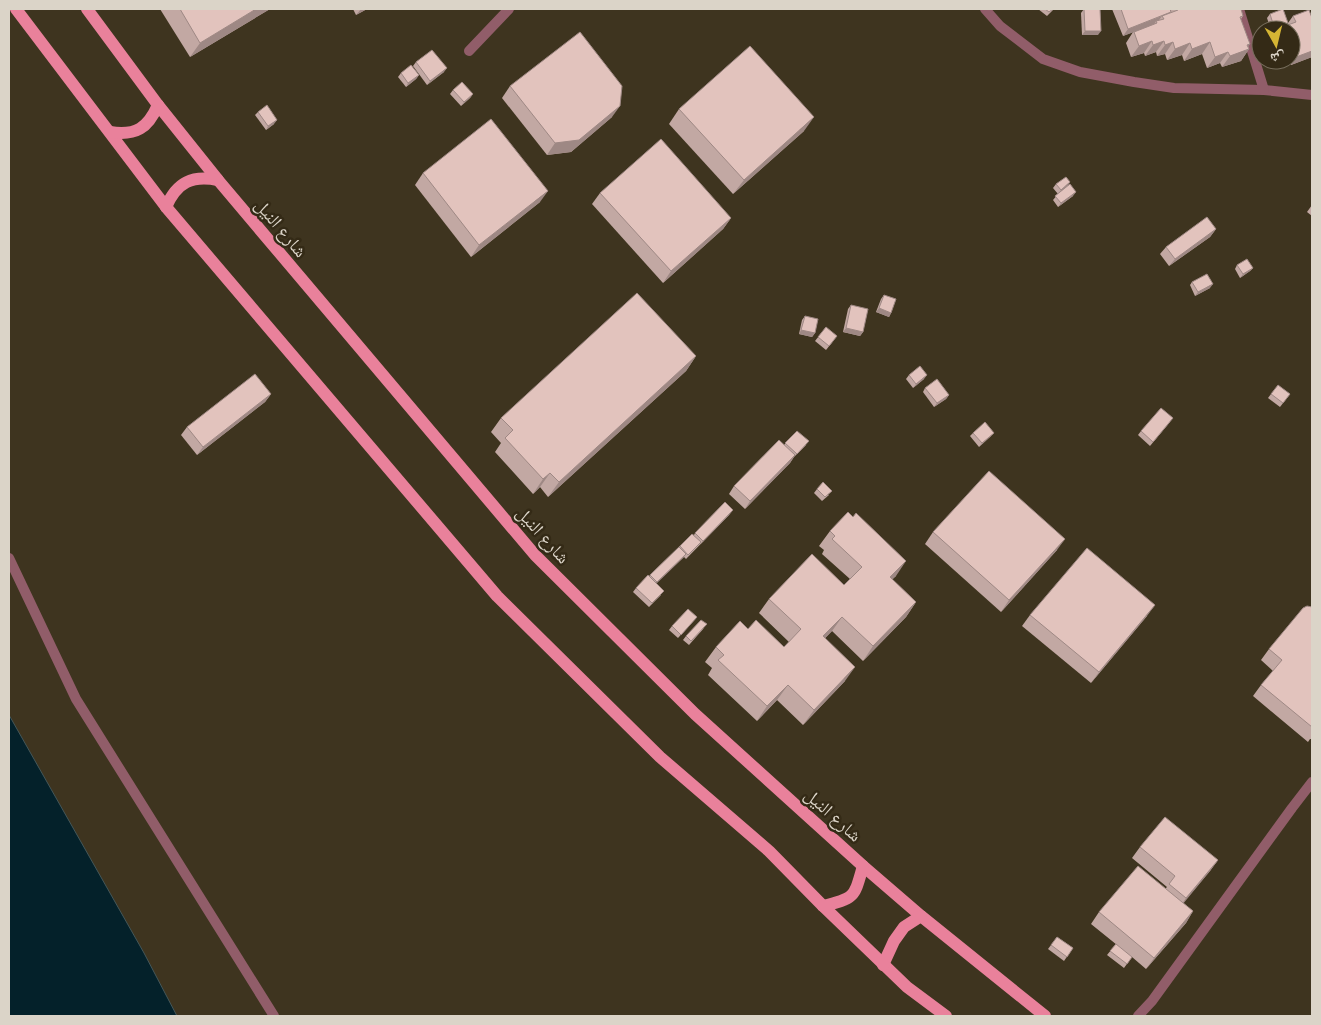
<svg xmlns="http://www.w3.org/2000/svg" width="1321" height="1025" font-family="'DM Sans','Noto Naskh Arabic',sans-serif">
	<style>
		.water { fill: #04212a; stroke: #445759 }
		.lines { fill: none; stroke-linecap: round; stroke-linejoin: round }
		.minor { stroke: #915d69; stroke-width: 10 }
		.primary { stroke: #e9819b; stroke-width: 12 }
		.wall { fill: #c2a8a3 }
		.shaded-wall { fill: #9e8884 }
		.building { fill: #e2c3bd; stroke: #9e8884 }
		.labels { text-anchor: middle; stroke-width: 5; stroke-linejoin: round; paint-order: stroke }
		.street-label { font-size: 18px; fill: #dbd4c8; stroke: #342a16 }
	</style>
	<rect width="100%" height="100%" fill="#3e341f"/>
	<path class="water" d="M9 715 144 953 177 1016H9Z"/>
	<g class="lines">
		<g class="minor">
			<path d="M985 9 1000 26 1043 59 1080 72 1134 82 1174 88 1264 90 1312 95"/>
			<path d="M1239 9 1264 90"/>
			<path d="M469 51 509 9"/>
			<path d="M9 558 76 699 274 1016"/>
			<path d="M1138 1016 1152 1001 1292 808 1312 782"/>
		</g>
		<g class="primary">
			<path d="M16 9 166 207 497 596 660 757 769 851 823 906 907 987 946 1016"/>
			<path d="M87 9 158 105 218 180 535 555 695 714 863 866 921 916 1045 1016"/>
			<path d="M110 132C136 136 148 128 158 105"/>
			<path d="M166 207C177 182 192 175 218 180"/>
			<path d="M823 906C856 898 854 897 863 866"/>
			<path d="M883 965 894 941 904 927 921 916"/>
		</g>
	</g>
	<g class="wall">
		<path d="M160 9H270L190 57Z"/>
		<path d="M353 9H367L356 15Z"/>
		<path d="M1038 9H1054L1047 16Z"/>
		<path d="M1084 9 1098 35H1082L1081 13Z"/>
		<path d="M1112 9H1241L1243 16 1241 19 1249 49 1241 61 1222 67 1220 63 1207 68 1202 54 1184 61 1182 55 1167 60 1165 54 1157 56 1156 52 1145 56 1144 53 1131 57 1126 43 1133 32 1123 36Z"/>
		<path d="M1270 14 1288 23 1285 26 1288 25V23L1293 16 1312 18V57L1291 65 1289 60H1291V30H1282L1284 27 1277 30H1271L1267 18Z"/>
		<path d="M1261 35V44L1259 38Z"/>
		<path d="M416 62 444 72 427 85 413 66Z"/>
		<path d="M401 73 419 75 416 79 406 87 398 77Z"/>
		<path d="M510 86 612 117 571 152 547 155 502 98Z"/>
		<path d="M453 90 473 94 470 98 461 106 450 94Z"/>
		<path d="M679 109 804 131 733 194 669 124Z"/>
		<path d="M258 112 274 124 266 130 255 115Z"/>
		<path d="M423 173 540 202 471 257 415 185Z"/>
		<path d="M1056 184 1068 186 1073 196 1058 207 1053 200 1058 194 1053 188Z"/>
		<path d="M600 193 731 218 723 229 663 283 592 204Z"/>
		<path d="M1312 205V216L1307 212Z"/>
		<path d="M1216 229 1210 237 1169 266 1160 254 1166 247Z"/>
		<path d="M1237 265 1253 268 1250 271 1240 278 1235 269Z"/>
		<path d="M1192 282 1210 288 1195 296 1190 285Z"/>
		<path d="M884 295 891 313 889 317 876 312 881 299Z"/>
		<path d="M851 305 863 332 860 336 843 332 848 309Z"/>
		<path d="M805 316 815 333 812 337 799 334 802 320Z"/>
		<path d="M826 327 834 340 826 350 815 341Z"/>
		<path d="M696 356 686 371 548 497 540 487 533 494 495 452 501 443 491 432 501 418Z"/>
		<path d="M909 375 924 379 913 388 906 379Z"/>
		<path d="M925 388 949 395 946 399 934 407 923 392Z"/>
		<path d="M271 394 265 402 197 455 181 435 187 427Z"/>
		<path d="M1271 394H1290L1280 407 1268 398Z"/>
		<path d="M1170 422 1150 446 1138 435 1141 431Z"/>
		<path d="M797 431 806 445 794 457 790 463 745 509 729 494 734 486 784 445Z"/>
		<path d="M973 433 991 436 979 447 970 436Z"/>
		<path d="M817 489 829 495 822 501 814 493Z"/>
		<path d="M730 514 686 559 684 557 656 583 661 595 649 607 633 592 636 588 649 576 692 534 694 535 695 533Z"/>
		<path d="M830 531 896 576 892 579 916 602 906 617 863 661 832 631 825 638 845 681 803 725 777 700 757 721 708 675 712 668 705 662 716 647 748 629 784 647 789 642 759 613 769 599 844 585 850 579 822 554 824 550 819 546Z"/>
		<path d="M933 532 1057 550 1001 612 925 544Z"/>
		<path d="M1312 607V739H1310L1308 742 1253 696 1261 685 1273 671 1261 660 1269 649Z"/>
		<path d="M1030 615 1147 616 1091 683 1022 626Z"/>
		<path d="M697 617 678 638 669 630 672 626Z"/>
		<path d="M704 628 689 645 683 640 686 636Z"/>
		<path d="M1140 847 1218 860 1210 871 1183 903 1193 911 1186 923 1146 969 1132 957 1124 968 1107 955 1116 944 1117 945 1091 924 1099 912 1166 888 1167 887 1132 858Z"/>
		<path d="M1057 937 1073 948 1064 961 1048 949Z"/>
	</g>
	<g class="shaded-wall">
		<path d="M256 9H270L190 57 200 43Z"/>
		<path d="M361 9H367L356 15Z"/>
		<path d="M1162 16 1157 23 1156 21 1154 25 1123 36 1128 29Z"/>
		<path d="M1288 23 1285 27 1276 30H1273L1274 27Z"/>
		<path d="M1085 31H1101L1098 35H1082Z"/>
		<path d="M1152 41 1144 53 1131 57 1139 46Z"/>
		<path d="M1164 41 1156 52 1145 56 1153 45Z"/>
		<path d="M1173 42 1165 54 1157 56 1165 45Z"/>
		<path d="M1210 42 1202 54 1184 61 1192 49Z"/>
		<path d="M1190 43 1182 55 1167 60 1175 49Z"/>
		<path d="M1250 44 1245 51 1249 49 1241 61 1222 67 1230 56Z"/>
		<path d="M1312 51V57L1291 65 1296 57Z"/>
		<path d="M1228 52 1220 63 1207 68 1215 57Z"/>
		<path d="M447 68 444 72 427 85 430 81Z"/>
		<path d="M419 75 416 79 406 87 408 83Z"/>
		<path d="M473 94 470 98 461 106 464 102Z"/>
		<path d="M620 106 612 117 571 152 547 155 555 143Z"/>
		<path d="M814 117 804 131 733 194 744 180Z"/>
		<path d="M277 120 274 124 266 130 268 126Z"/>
		<path d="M1070 182 1068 186 1058 194 1061 190Z"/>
		<path d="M548 191 540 202 471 257 479 245Z"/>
		<path d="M1076 192 1073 196 1058 207 1061 203Z"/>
		<path d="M731 218 723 229 663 283 671 271Z"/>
		<path d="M1216 229 1210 237 1169 266 1175 259Z"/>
		<path d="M1253 268 1250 271 1240 278 1243 274Z"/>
		<path d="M1213 284 1210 288 1195 296 1198 292Z"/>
		<path d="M879 308 891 313 889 317 876 312Z"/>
		<path d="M846 328 863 332 860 336 843 332Z"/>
		<path d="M801 330 815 333 812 337 799 334Z"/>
		<path d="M696 356 686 371 548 497 559 482Z"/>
		<path d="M927 375 924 379 913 388 916 384Z"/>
		<path d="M271 394 265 402 197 455 203 447Z"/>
		<path d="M949 395 946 399 934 407 937 403Z"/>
		<path d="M994 433 991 436 979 447 982 443Z"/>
		<path d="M795 455 790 463 745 509 750 501Z"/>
		<path d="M550 473 540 487 533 494 543 479Z"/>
		<path d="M733 510 730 514 700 545 703 541Z"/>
		<path d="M1065 539 1057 550 1001 612 1009 600Z"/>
		<path d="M686 554 683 558 654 586 657 582Z"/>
		<path d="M906 561 896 576 880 592 890 577Z"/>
		<path d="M916 602 906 617 863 661 873 646Z"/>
		<path d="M1155 605 1147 616 1091 683 1099 672Z"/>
		<path d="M842 617 832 631 813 651 823 636Z"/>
		<path d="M855 667 845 681 803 725 814 710Z"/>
		<path d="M788 685 777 700 757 721 767 706Z"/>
		<path d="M1218 860 1210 871 1178 910 1186 898Z"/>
		<path d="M1193 911 1186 923 1146 969 1154 958Z"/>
	</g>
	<g class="building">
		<path d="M180 9H256L200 43Z"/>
		<path d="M1045 9H1053L1049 12Z"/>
		<path d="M1084 9H1100L1101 31H1085Z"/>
		<path d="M1121 9H1170L1171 12 1128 29Z"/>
		<path d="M1177 9H1241L1243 16 1240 17 1250 44 1247 45 1249 49 1230 56 1228 52 1215 57 1210 42 1192 49 1190 43 1175 49 1173 42 1165 45 1164 41 1153 45 1152 41 1139 46 1134 32 1157 23 1156 21 1164 19 1162 16 1178 10Z"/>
		<path d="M1283 9 1288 23 1274 27 1270 14Z"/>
		<path d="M1309 10 1312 18V51L1296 57 1291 43V30H1286L1285 26 1296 22 1293 16Z"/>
		<path d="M580 32 622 86 620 106 579 140 555 143 510 86Z"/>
		<path d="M750 46 814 117 744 180 679 109Z"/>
		<path d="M432 50 447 68 430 81 416 62Z"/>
		<path d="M411 65 419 75 408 83 401 73Z"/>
		<path d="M462 82 473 94 464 102 453 90Z"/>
		<path d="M267 105 277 120 268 126 258 112Z"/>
		<path d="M491 119 548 191 479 245 423 173Z"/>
		<path d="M661 139 731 218 671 271 600 193Z"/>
		<path d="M1066 177 1070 182 1061 190 1056 184Z"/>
		<path d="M1070 184 1076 192 1061 203 1055 196Z"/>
		<path d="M1207 217 1216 229 1175 259 1166 247Z"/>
		<path d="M1247 259 1253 268 1243 274 1237 265Z"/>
		<path d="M1207 274 1213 284 1198 292 1192 282Z"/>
		<path d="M637 293 696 356 559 482 550 473 543 479 505 438 513 430 501 418Z"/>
		<path d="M884 295 896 299 891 313 879 308Z"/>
		<path d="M851 305 868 309 863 332 846 328Z"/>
		<path d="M805 316 818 319 815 333 801 330Z"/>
		<path d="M826 327 837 336 829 346 818 337Z"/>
		<path d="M920 366 927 375 916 384 909 375Z"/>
		<path d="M255 374 271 394 203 447 187 427Z"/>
		<path d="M937 379 949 395 937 403 925 388Z"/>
		<path d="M1278 385 1290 394 1283 403 1271 394Z"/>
		<path d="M1161 408 1173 418 1153 442 1141 431Z"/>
		<path d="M985 422 994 433 982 443 973 433Z"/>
		<path d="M797 431 809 441 797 454 785 443Z"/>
		<path d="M779 440 795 455 750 501 734 486Z"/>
		<path d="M989 471 1065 539 1009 600 933 532Z"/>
		<path d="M823 482 832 491 825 497 817 489Z"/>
		<path d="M725 502 733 510 703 541 695 533Z"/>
		<path d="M848 512 853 517 856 513 906 561 890 577 916 602 873 646 842 617 823 636 855 667 814 710 788 685 767 706 718 660 724 655 716 647 740 621 748 629 756 620 784 647 801 629 769 599 812 554 844 585 862 567 832 539 835 536 830 531Z"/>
		<path d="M692 534 701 542 688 555 680 546Z"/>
		<path d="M679 547 686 554 657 582 650 575Z"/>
		<path d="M1087 548 1155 605 1099 672 1030 615Z"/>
		<path d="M648 575 664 591 652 603 636 588Z"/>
		<path d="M1307 606 1312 607V727L1261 685 1282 660 1269 649 1303 608Z"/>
		<path d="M688 609 697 617 681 635 672 626Z"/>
		<path d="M701 620 707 624 691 641 686 636Z"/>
		<path d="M1165 817 1218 860 1186 898 1169 884 1175 876 1140 847Z"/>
		<path d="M1138 866 1193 911 1154 958 1099 912Z"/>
		<path d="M1057 937 1073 948 1067 957 1051 945Z"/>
		<path d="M1116 944 1132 957 1127 964 1110 951Z"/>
	</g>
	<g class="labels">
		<g class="street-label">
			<text transform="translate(281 228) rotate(50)" y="6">شارع النيل</text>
			<text transform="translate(543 535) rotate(48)" y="6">شارع النيل</text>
			<text transform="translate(833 815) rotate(42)" y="6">شارع النيل</text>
		</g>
	</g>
	<rect width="1321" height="1025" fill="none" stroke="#dbd4c8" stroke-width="20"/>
	<g transform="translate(1276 45) rotate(172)"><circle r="24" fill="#342a16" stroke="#776e5d"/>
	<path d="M0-4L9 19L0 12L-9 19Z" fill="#d5b534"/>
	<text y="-8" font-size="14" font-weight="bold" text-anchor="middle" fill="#dbd4c8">ش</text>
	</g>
</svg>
